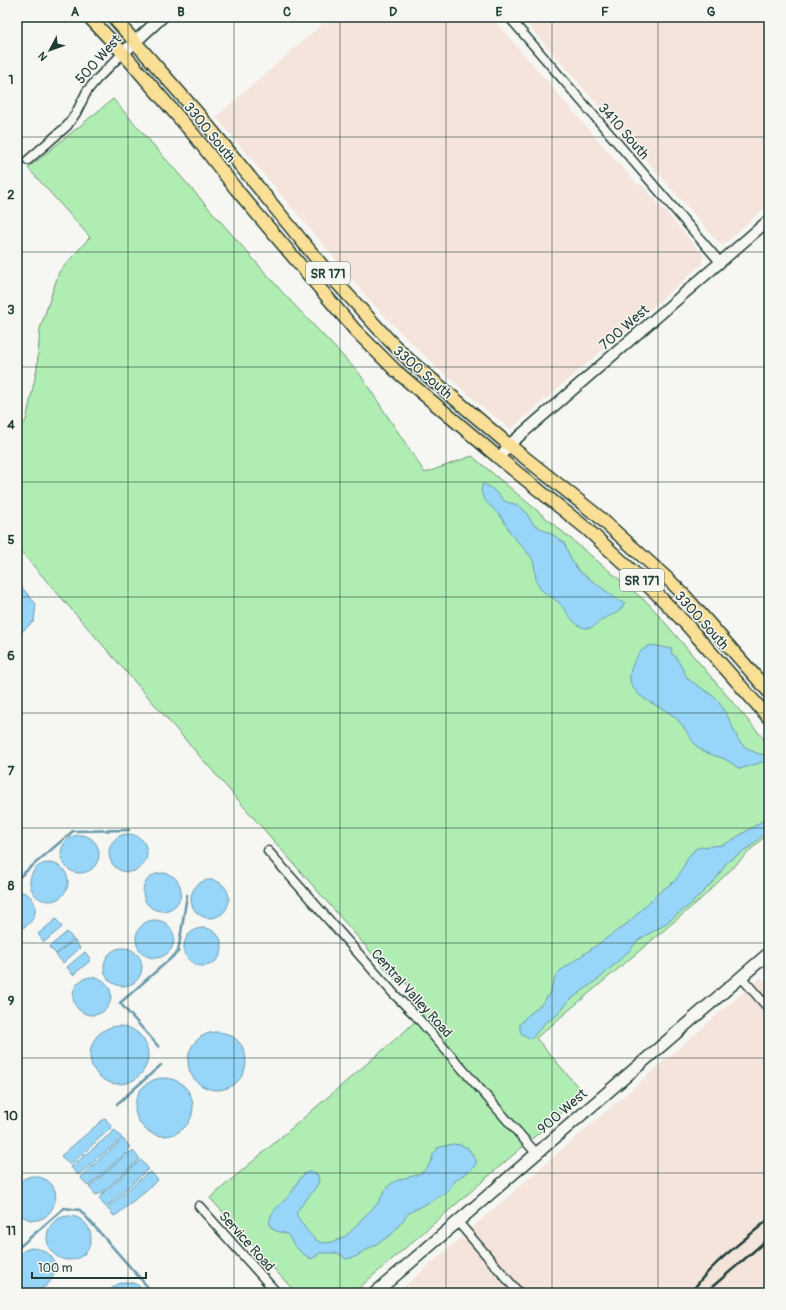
<svg xmlns="http://www.w3.org/2000/svg" width="786" height="1310" font-family="Pangolin,sans-serif">
	<style>
		.built { fill: #f4e4dc }
		.green { fill: #b0edb3; stroke: #689574 }
		.water { fill: #98d6f9; stroke: #6899aa }
		.lines { fill: none; stroke-linecap: round; stroke-linejoin: round }
		.stream { stroke: #6899aa; stroke-width: 2.5 }
		.minor-casing { stroke: #1f3d34; stroke-width: 11 }
		.tertiary-casing { stroke: #1f3d34; stroke-width: 13 }
		.secondary-casing { stroke: #1f3d34; stroke-width: 14 }
		.primary-casing { stroke: #1f3d34; stroke-width: 15 }
		.minor { stroke: #f6f6f2; stroke-width: 8 }
		.tertiary { stroke: #f6f6f2; stroke-width: 10 }
		.secondary { stroke: #f6f6f2; stroke-width: 11 }
		.primary { stroke: #fadf96; stroke-width: 12 }
		.rail { stroke: #1f3d34; stroke-width: 2.5 }
		.grid { fill: none; stroke: #1f3d34; stroke-width: 1; stroke-opacity: 0.55 }
		.labels { text-anchor: middle; stroke-width: 3; stroke-linejoin: round; paint-order: stroke }
		.shield { fill: #f6f6f2; stroke: #60746d; stroke-width: 1 }
		.shield-label { font-size: 13px; font-weight: bold; fill: #1f3d34 }
		.street-label { font-size: 14px; fill: #1f3d34; stroke: #f6f6f2 }
		.neatline { fill: none; stroke: #1f3d34; stroke-width: 1.5 }
		.grid-label { font-size: 13px; text-anchor: middle; font-weight: bold; fill: #1f3d34 }
	</style>
	<rect width="100%" height="100%" fill="#f6f6f2"/>
	<filter id="ink" filterUnits="userSpaceOnUse"><feTurbulence type="fractalNoise" baseFrequency=".025" numOctaves="2"/><feDisplacementMap in="SourceGraphic" scale="8" xChannelSelector="R" yChannelSelector="G"/><feConvolveMatrix kernelMatrix="1 2 1 2 8 2 1 2 1" color-interpolation-filters="sRGB"/></filter>
	<g filter="url(#ink)">
		<g class="built">
			<path d="M327 17H491L619 164 639 186 641 184 704 256 702 258V264L512 428 508 427 485 409 429 360 396 328 371 302 216 117 328 19Z"/>
			<path d="M521 17H769V204L723 245 720 244Z"/>
			<path d="M761 977 769 987V1293H397Z"/>
		</g>
		<path class="green" d="M113 99 284 294 359 373 425 473 472 456 650 605 769 745V832L701 899 536 1038 584 1094 353 1293H296L210 1198 405 1031 428 1009 406 983 397 982 17 547V429L26 421 37 368 40 329 59 272 90 237 28 168Z"/>
		<g class="water">
			<path d="M484 484 490 487 506 502 515 504 520 507 525 511 533 524 555 536 564 543 572 561 579 571 621 602H625C619 615 614 613 603 619 598 622 595 627 590 628 574 630 568 611 558 602 553 597 544 594 539 587 534 579 536 570 533 561 529 552 518 543 512 535 508 529 505 522 501 517 493 507 478 499 482 485Z"/>
			<path d="M17 582 36 604 34 621 17 636Z"/>
			<path d="M652 645 672 649 671 653 676 657 688 679 713 696 718 701 726 713 739 741C745 748 757 755 767 755L766 761 740 769C734 765 728 760 722 758 716 756 710 754 704 752 691 744 687 729 677 719 661 703 618 697 633 664 637 655 642 648 652 645Z"/>
			<path d="M769 819V829L750 847 727 862 716 879 691 904 661 927 643 937 637 941 630 950 600 978 571 999 556 1016 545 1023 531 1039 522 1034 520 1030V1024L525 1018 544 1002 550 992 556 975 560 971 628 923 657 894 675 881 680 873 689 856 695 849 702 847 722 845 729 842 764 820Z"/>
			<circle cx="128" cy="853" r="19"/>
			<circle cx="80" cy="854" r="19"/>
			<circle cx="49" cy="882" r="19"/>
			<circle cx="162" cy="892" r="19"/>
			<circle cx="210" cy="899" r="19"/>
			<path d="M17 891C41 893 41 923 19 929H17Z"/>
			<path d="M56 919 62 927 44 942 38 934Z"/>
			<circle cx="155" cy="939" r="19"/>
			<circle cx="203" cy="947" r="19"/>
			<path d="M67 932 73 939 56 954 49 947Z"/>
			<path d="M74 940 80 948 63 963 56 955Z"/>
			<circle cx="123" cy="967" r="19"/>
			<path d="M85 952 91 960 73 975 67 967Z"/>
			<circle cx="92" cy="996" r="19"/>
			<circle cx="119" cy="1055" r="29"/>
			<circle cx="217" cy="1061" r="29"/>
			<circle cx="164" cy="1107" r="29"/>
			<path d="M105 1118 112 1127 70 1165 61 1156Z"/>
			<path d="M115 1130 122 1138 78 1175 71 1167Z"/>
			<path d="M123 1139 130 1147 127 1152 88 1186 81 1178 84 1173Z"/>
			<path d="M453 1144 461 1145 468 1148 476 1160V1164L473 1168 456 1180 446 1193 409 1213 391 1235 355 1257 346 1259 338 1253H319L317 1256 311 1259C305 1255 299 1251 294 1245 292 1242 290 1238 288 1235 283 1231 275 1233 271 1227 264 1214 286 1201 292 1192 297 1184 301 1172 312 1171L317 1174 319 1181 316 1187 297 1211V1216C303 1224 309 1235 316 1240 319 1242 322 1243 325 1243 341 1242 351 1233 360 1221 365 1215 372 1210 377 1204 383 1196 385 1187 394 1182 407 1175 420 1179 429 1165 431 1161 433 1158 433 1154L437 1150V1148Z"/>
			<path d="M133 1151 140 1159 101 1193 96 1195 89 1187 128 1153Z"/>
			<path d="M141 1160 148 1168 147 1170 106 1207 99 1199 102 1194Z"/>
			<path d="M151 1172 158 1180 119 1213 114 1216 107 1208 146 1174Z"/>
			<path d="M32 1176C79 1179 46 1244 17 1211V1185L25 1178Z"/>
			<circle cx="69" cy="1238" r="22"/>
			<path d="M31 1248C76 1250 49 1310 17 1284V1256L25 1250Z"/>
			<path d="M124 1282C134 1282 140 1285 145 1293H108C112 1287 117 1284 124 1282Z"/>
		</g>
		<g class="lines">
			<g class="stream">
				<path d="M17 879 73 831 129 830"/>
				<path d="M159 1047 120 1003 178 952 187 895"/>
				<path d="M117 1104 161 1065"/>
				<path d="M17 1249 64 1208 80 1210 153 1293"/>
			</g>
			<defs>
				<g id="minor">
					<path d="M509 17 720 262"/>
					<path d="M28 160 67 126 76 113 87 91 97 79 123 53"/>
					<path d="M268 851 394 994 416 1016 536 1153"/>
					<path d="M742 978 769 1009"/>
					<path d="M199 1206 277 1293"/>
					<path d="M458 1222 519 1293"/>
				</g>
				<path id="tertiary" d="M499 458 509 445 769 220"/>
				<g id="secondary">
					<path d="M123 53 162 17"/>
					<path d="M375 1293 769 953"/>
				</g>
				<g id="primary">
					<path d="M89 17 123 53 194 135 236 189 355 330 396 371 499 458 587 529 658 595 686 624 769 718"/>
					<path d="M113 17 200 116 329 274 388 339 408 359 509 445 598 516 669 580 685 596 769 692"/>
				</g>
			</defs>
			<use href="#minor" class="minor-casing"/>
			<use href="#tertiary" class="tertiary-casing"/>
			<use href="#secondary" class="secondary-casing"/>
			<use href="#primary" class="primary-casing"/>
			<use href="#minor" class="minor"/>
			<use href="#tertiary" class="tertiary"/>
			<use href="#secondary" class="secondary"/>
			<use href="#primary" class="primary"/>
			<g class="rail">
				<path d="M691 1293C711 1263 742 1242 769 1219"/>
				<path d="M705 1293 769 1238"/>
			</g>
		</g>
	</g>
	<path class="grid" d="M128 17V1293M234 17V1293M340 17V1293M446 17V1293M552 17V1293M658 17V1293M17 137H769M17 252H769M17 367H769M17 482H769M17 597H769M17 713H769M17 828H769M17 943H769M17 1058H769M17 1173H769"/>
	<g class="labels">
		<g class="shield">
			<rect x="306" y="262" width="44" height="22" rx="3"/>
			<rect x="620" y="569" width="44" height="22" rx="3"/>
		</g>
		<g class="shield-label">
			<text x="328" y="278">SR 171</text>
			<text x="642" y="585">SR 171</text>
		</g>
		<g class="street-label">
			<text transform="translate(98 59) rotate(-48)" y="5">500 West</text>
			<text transform="translate(624 131) rotate(49)" y="5">3410 South</text>
			<text transform="translate(210 132) rotate(51)" y="5">3300 South</text>
			<text transform="translate(624 327) rotate(-41)" y="5">700 West</text>
			<text transform="translate(423 372) rotate(41)" y="5">3300 South</text>
			<text transform="translate(702 620) rotate(48)" y="5">3300 South</text>
			<text transform="translate(412 993) rotate(48)" y="5">Central Valley Road</text>
			<text transform="translate(562 1111) rotate(-41)" y="5">900 West</text>
			<text transform="translate(247 1241) rotate(48)" y="5">Service Road</text>
		</g>
	</g>
	<rect width="786" height="1310" fill="none" stroke="#f6f6f2" stroke-width="44"/>
	<g transform="translate(50 50) rotate(229)" stroke="#f6f6f2" stroke-width="3" paint-order="stroke">
	<path d="M0-3L7 15L0 10L-7 15Z" fill="#1f3d34"/>
	<text y="-6" font-size="11" font-weight="bold" text-anchor="middle" fill="#1f3d34">N</text>
	</g>
	<path d="M32 1272v6h114v-6" fill="none" stroke="#1f3d34" stroke-width="2"/>
	<text x="38" y="1272" font-size="12" fill="#1f3d34" stroke="#f6f6f2" stroke-width="3" paint-order="stroke">100 m</text>
	<rect x="22" y="22" width="742" height="1266" class="neatline"/>
	<g class="grid-label">
		<text x="75" y="16">A</text>
		<text x="181" y="16">B</text>
		<text x="287" y="16">C</text>
		<text x="393" y="16">D</text>
		<text x="499" y="16">E</text>
		<text x="605" y="16">F</text>
		<text x="711" y="16">G</text>
		<text x="11" y="84">1</text>
		<text x="11" y="199">2</text>
		<text x="11" y="314">3</text>
		<text x="11" y="429">4</text>
		<text x="11" y="544">5</text>
		<text x="11" y="660">6</text>
		<text x="11" y="775">7</text>
		<text x="11" y="890">8</text>
		<text x="11" y="1005">9</text>
		<text x="11" y="1120">10</text>
		<text x="11" y="1235">11</text>
	</g>
</svg>
